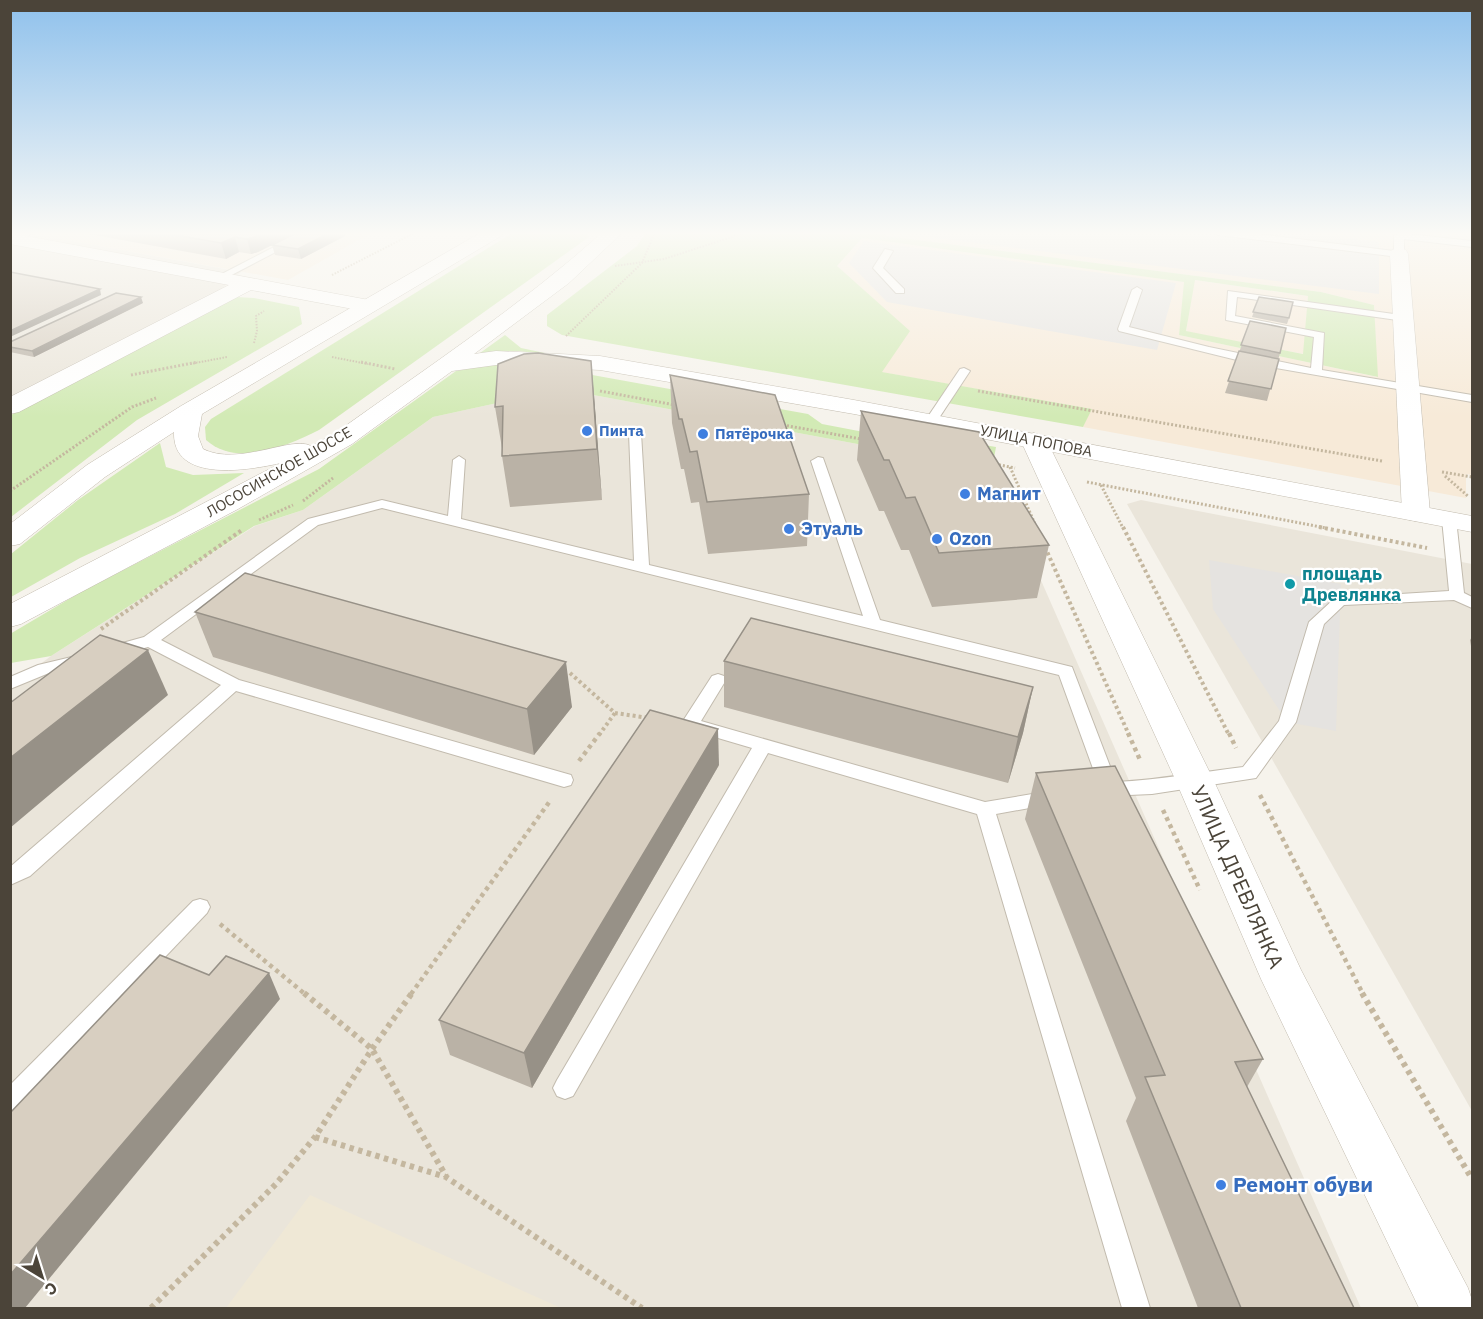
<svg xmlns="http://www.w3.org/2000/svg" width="1483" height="1319" font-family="'IBM Plex Sans',sans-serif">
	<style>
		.residential { fill: #eae5da }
		.commercial { fill: #f7ead8 }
		.education { fill: #efe8d6 }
		.green { fill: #d2eab5; fill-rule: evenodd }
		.parking { fill: #e5e3e0 }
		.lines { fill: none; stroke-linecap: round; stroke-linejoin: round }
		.service-casing { stroke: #c2bbae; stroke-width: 2 }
		.minor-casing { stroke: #c2bbae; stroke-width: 1 }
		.tertiary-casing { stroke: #c2bbae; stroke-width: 1 }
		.path-far4 { stroke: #c4b79f; stroke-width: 2; stroke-dasharray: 1.5 1.5; stroke-linecap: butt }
		.path-far3 { stroke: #c4b79f; stroke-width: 3; stroke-dasharray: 2 2; stroke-linecap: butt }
		.path-far2 { stroke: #c4b79f; stroke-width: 4; stroke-dasharray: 3 3; stroke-linecap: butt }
		.path-far1 { stroke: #c4b79f; stroke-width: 4.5; stroke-dasharray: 4 4; stroke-linecap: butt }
		.path { stroke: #c4b79f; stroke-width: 6; stroke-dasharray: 4.5 4.5; stroke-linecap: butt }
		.service { fill: #fff; fill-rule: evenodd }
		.minor { fill: #fff; fill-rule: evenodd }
		.tertiary { fill: #fff; fill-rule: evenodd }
		.wall { fill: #bab2a6 }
		.shaded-wall { fill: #979187 }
		.building { fill: #d8cfc1; stroke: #979187; stroke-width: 1.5 }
		.shop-dot { fill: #3f7fe0; stroke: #fff; stroke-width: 2 }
		.culture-dot { fill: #0f9aa8; stroke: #fff; stroke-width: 2 }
		.labels { text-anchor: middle; stroke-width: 4.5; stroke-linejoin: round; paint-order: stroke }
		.far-shop-label { font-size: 15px; font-weight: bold; fill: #366cbe; stroke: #fff; text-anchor: start }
		.far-street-label { font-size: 15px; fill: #4b4439; stroke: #fff }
		.shop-label { font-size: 18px; font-weight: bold; fill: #366cbe; stroke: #fff; text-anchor: start }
		.culture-label { font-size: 18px; font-weight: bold; fill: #0d838f; stroke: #fff; text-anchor: start }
		.near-street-label { font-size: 21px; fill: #4b4439; stroke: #fff }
		.near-shop-label { font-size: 21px; font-weight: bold; fill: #366cbe; stroke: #fff; text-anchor: start }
	</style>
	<rect width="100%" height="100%" fill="#f6f3ec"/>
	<g class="residential">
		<path d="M11 232 28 233 241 272 217 293 11 399Z"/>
		<path d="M561 389 992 469 1361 1308H11V686L51 656 255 526 303 510 433 417Z"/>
		<path d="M1141 500 1472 564V1111L1127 504Z"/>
	</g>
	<g class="commercial">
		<path d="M23 232H373L288 280Z"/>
		<path d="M888 232H1472V475L1466 474V498L1083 427 1091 409 881 372 837 266 862 238 1185 282 1179 335 1377 377 1374 305 1321 292 885 236Z"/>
		<path d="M1194 280 1308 296 1304 354 1186 332Z"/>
	</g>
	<path class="education" d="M310 1195 561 1308H226Z"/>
	<g class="green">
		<path d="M514 232H585L589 237 319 430C287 446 237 468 206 440L205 427 211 419Z"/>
		<path d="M646 232H888L886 236 1321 292 1374 305 1378 377 1179 335 1184 282 862 238 837 266 910 331 882 372 1092 409 1083 427 562 335 547 326V315L637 246ZM1195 280 1308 296 1303 354 1186 331Z"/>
		<path d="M236 297 254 298 299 307 302 324 137 420 11 517V415L228 300Z"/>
		<path d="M505 335 521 348 564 357 519 351 480 353Z"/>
		<path d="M496 363 548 367 808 414 822 424 916 442 931 436 996 447 992 469 561 389 433 417 303 510 254 526 51 656 11 663 10 634 81 592 319 469 456 371Z"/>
		<path d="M160 443 166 467 193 475 244 473 175 514 80 558 11 597V554L78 500Z"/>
	</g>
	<g class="parking">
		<path d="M1300 232 1379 242V294L897 233Z"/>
		<path d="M864 241 1176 283 1157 350 887 302 849 263Z"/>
		<path d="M1209 560 1341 584 1336 731 1287 722 1213 609Z"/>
	</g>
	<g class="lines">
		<defs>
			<g id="service">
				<path d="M23 232H35L17 241H11V237Z"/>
				<path d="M303 232H314L222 280 214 278Z"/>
				<path d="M1214 232H1242L1394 251V236L1399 233 1472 241V247L1404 239V254L1399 257 1218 235Z"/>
				<path d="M885 249 893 251 883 268 904 289V293H896L873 268Z"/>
				<path d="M1137 287 1142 290 1129 327 1209 347 1311 368 1314 337 1226 320 1228 291 1408 316V320L1404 321 1237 297 1235 316 1324 333 1322 370 1472 395V402L1253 364 1119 331 1118 329 1132 290Z"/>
				<path d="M964 368 970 371 937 421 931 425 927 424 925 421 960 369Z"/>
				<path d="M635 429 641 433 649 565 863 616 811 461 818 457 823 458 880 620 1072 667 1116 782C1159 780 1201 772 1243 767L1279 721 1309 622 1335 598 1449 591 1442 519 1444 516 1449 515 1456 519 1464 593 1472 597V608L1454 600 1344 605 1324 624 1296 722 1256 778 1152 794 1106 796 1099 794 1097 789 1099 785 1059 675 382 508 318 525 244 579 250 583 247 586H234L161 640 239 680 571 775 573 780 571 785 564 787 236 691 30 876 10 885V867L221 685 148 647 114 656 108 655 106 651 108 647 144 637 308 519 382 500 448 516 453 460 459 456 465 460 461 519 634 561 629 433Z"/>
				<path d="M80 655 86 656 88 660 86 664 49 673 10 689V677L38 665Z"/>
				<path d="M718 674 724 676 726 680 701 721 985 802 1050 791 1057 793 1059 798 1057 803 996 814 1150 1308H1122L977 814 768 753 573 1096 565 1099 557 1096 553 1088 557 1080 752 748 684 728 681 724 712 676Z"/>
				<path d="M200 899 207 901 210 907 207 913 19 1110 10 1113V1085L193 901Z"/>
			</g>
			<g id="minor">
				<path d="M10 233 369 300 376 302 379 306 376 310 369 312 251 290 19 412 10 414V397L229 285 10 244Z"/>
				<path d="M1399 248 1406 250 1408 254 1430 513 1426 519 1416 521 1406 519 1402 513 1390 254 1392 250Z"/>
				<path d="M1034 433 1043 436 1047 441 1213 779 1301 970 1468 1288 1472 1300V1308H1419L1261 979 1175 779 1021 441 1025 436Z"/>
			</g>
			<path id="tertiary" d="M482 232H504L501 236 202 414 198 436 203 449C238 467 292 435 311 446L334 434C425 369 519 307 603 232H623L569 283 474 354 496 351 600 356 854 400 1472 516V532L854 414 600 370 496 365 452 371 352 444 238 509 21 624 10 627V604L281 463C250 470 172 484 174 432L105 477 20 544 10 546V524L87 465 181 406Z"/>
		</defs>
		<use href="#service" class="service-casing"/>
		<use href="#minor" class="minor-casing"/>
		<use href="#tertiary" class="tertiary-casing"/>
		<g class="path-far4">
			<path d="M615 266 664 259 747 232"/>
			<path d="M332 275 416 232"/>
			<path d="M566 336 642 263 655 232"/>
			<path d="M254 343 257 331 256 316 264 311"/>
			<path d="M332 357 368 364"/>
			<path d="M190 364 227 357"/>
		</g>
		<g class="path-far3">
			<path d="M361 362 395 369"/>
			<path d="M131 375 198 362"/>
			<path d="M600 391 675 405"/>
			<path d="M978 391 1382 461"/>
			<path d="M783 425 861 439"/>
			<path d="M995 464 1015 468"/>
			<path d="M1010 467 1035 524"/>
			<path d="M1442 472 1472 477"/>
			<path d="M1445 476 1469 497"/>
			<path d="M1087 482 1326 528"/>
			<path d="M1101 485 1123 528"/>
			<path d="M10 491 132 407 156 398"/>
			<path d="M303 501 333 478"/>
			<path d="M259 520 293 505"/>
		</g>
		<g class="path-far2">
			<path d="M1123 527 1229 735"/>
			<path d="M1319 527 1427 548"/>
			<path d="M1045 547 1129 735"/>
			<path d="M101 629 242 530"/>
			<path d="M570 673 615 713 649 718"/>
			<path d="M599 735 615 713"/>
		</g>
		<g class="path-far1">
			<path d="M1128 733 1141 762"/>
			<path d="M1229 733 1236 748"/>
			<path d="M579 761 600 733"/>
			<path d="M1260 795 1363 994"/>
			<path d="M1163 810 1200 890"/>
			<path d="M220 924 305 994"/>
			<path d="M411 994 550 801"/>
		</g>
		<g class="path">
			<path d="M304 993 372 1049 446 1176"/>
			<path d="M1362 993 1472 1179"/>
			<path d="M315 1137 446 1177 642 1308"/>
			<path d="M151 1308 276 1184 315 1137 372 1049 412 993"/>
		</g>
		<use href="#service" class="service"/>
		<use href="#minor" class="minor"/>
		<use href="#tertiary" class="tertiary"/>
	</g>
	<g class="wall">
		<path d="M78 232H344L345 236 301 259 275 255 272 245 258 252 251 254 239 252 226 259Z"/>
		<path d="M1259 297 1289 318 1287 324 1252 317Z"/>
		<path d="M143 303 34 357 10 352V342Z"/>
		<path d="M1250 321 1280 353 1267 401 1225 393Z"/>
		<path d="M591 361 602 500 510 507 502 456V448L495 407Z"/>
		<path d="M670 375 809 494 807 546 708 554 699 502 691 503 684 469H681L672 423Z"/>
		<path d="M861 411 1049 545 1037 598 932 607 909 550H901L884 511H879L857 460Z"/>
		<path d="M195 612 572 707 534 755 213 657Z"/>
		<path d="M1473 635V658L1470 640Z"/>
		<path d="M724 661 1033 687 1023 733 1008 783 724 707Z"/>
		<path d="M719 765 532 1088 450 1055 439 1020Z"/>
		<path d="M1036 773 1263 1059 1247 1087 1354 1308H1198L1126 1121 1136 1098 1025 819Z"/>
	</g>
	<g class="shaded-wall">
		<path d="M264 232H298L258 252 251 254 247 239Z"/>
		<path d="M331 232H344L345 236 301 259 298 249Z"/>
		<path d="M235 237 239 252 226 259 221 243Z"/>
		<path d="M100 289 101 295 10 337V331Z"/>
		<path d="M141 297 143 303 34 357 32 351Z"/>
		<path d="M591 361 595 408 602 500 597 449Z"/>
		<path d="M148 650 168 695 10 828V758Z"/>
		<path d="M566 662 572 707 534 755 527 709Z"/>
		<path d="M1033 687 1023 733 1008 783 1018 737Z"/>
		<path d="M718 729 719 765 532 1088 524 1053Z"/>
		<path d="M269 973 280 999 25 1308H10V1275Z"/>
	</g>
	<g class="building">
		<path d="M158 232H264L254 237 247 239 235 237 221 243Z"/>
		<path d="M298 232H331L298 249 272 245Z"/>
		<path d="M10 272 100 289 10 331Z"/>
		<path d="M116 293 141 297 32 351 10 347V342Z"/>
		<path d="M1259 297 1293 302 1289 318 1253 312Z"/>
		<path d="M1250 321 1286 328 1280 353 1241 345Z"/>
		<path d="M1239 351 1279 359 1271 389 1228 381Z"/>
		<path d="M538 353 591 361 597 449 502 456 503 406 495 407 498 364 524 354Z"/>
		<path d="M670 375 775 395 809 494 707 502 697 451 690 452 682 419H679Z"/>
		<path d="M861 411 979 432 1049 545 939 553 915 497 906 498 889 460H884Z"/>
		<path d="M245 573 566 662 527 709 195 612Z"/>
		<path d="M751 618 1033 687 1018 737 724 661Z"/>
		<path d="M100 635 148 650 10 758V703Z"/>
		<path d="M650 710 718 729 524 1053 439 1020Z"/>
		<path d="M1115 766 1263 1059 1235 1062 1354 1308H1241L1145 1077 1165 1075 1036 773Z"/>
		<path d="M160 955 209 975 226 956 269 973 10 1275V1113Z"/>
	</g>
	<linearGradient id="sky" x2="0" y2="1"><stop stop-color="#8fc1ec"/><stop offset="0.56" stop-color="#fbfaf6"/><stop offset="1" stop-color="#fbfaf6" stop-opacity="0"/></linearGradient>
	<rect width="1483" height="417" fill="url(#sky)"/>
	<g class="shop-dot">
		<circle cx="587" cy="431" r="6"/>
		<circle cx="703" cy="434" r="6"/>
		<circle cx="965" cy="494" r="6"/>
		<circle cx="789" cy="529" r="6"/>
		<circle cx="937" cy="539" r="6"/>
		<circle cx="1221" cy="1185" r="6"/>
	</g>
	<circle class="culture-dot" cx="1290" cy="584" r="6"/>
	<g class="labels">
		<g class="far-shop-label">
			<text x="599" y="436">Пинта</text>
			<text x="715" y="439">Пятёрочка</text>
		</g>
		<g class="far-street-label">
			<text transform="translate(1036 441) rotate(11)" y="5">УЛИЦА ПОПОВА</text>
			<text transform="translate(279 472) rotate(-30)" y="5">ЛОСОСИНСКОЕ ШОССЕ</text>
		</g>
		<g class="shop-label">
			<text x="977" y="500">Магнит</text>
			<text x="801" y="535">Этуаль</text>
			<text x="949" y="545">Ozon</text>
		</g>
		<g class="culture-label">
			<text x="1302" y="580">площадь<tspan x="1302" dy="21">Древлянка</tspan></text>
		</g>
		<g class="near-street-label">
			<text transform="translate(1237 877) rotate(66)" y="7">УЛИЦА ДРЕВЛЯНКА</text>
		</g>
		<g class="near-shop-label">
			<text x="1233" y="1192">Ремонт обуви</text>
		</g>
	</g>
	<rect width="1483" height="1319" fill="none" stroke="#4b4439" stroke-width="24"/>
	<g transform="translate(42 1277) rotate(142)" stroke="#ffffff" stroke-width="4.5" paint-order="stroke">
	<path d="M0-4.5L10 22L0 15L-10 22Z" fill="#4b4439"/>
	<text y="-9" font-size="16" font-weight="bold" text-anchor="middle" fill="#4b4439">С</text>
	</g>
</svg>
